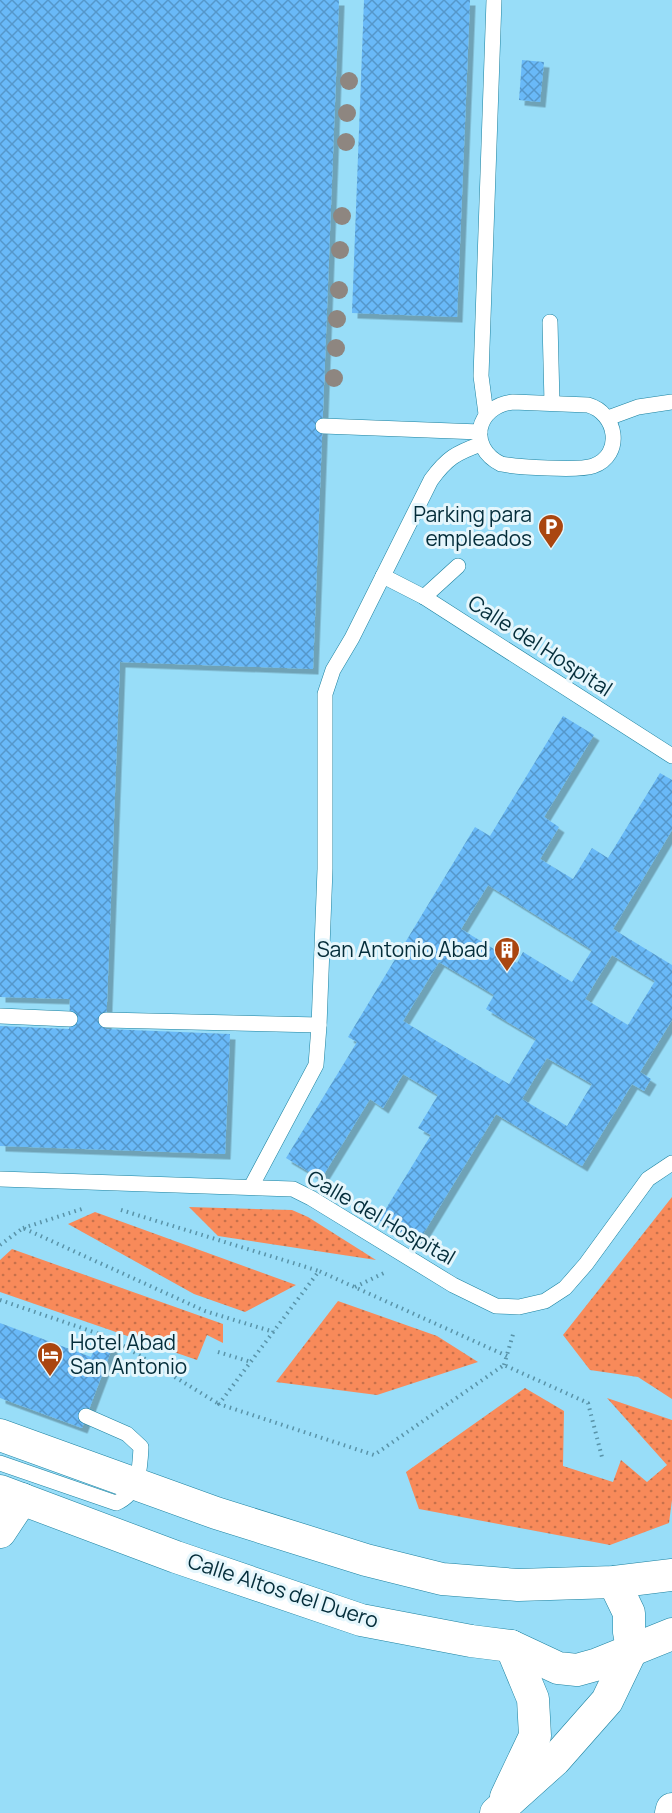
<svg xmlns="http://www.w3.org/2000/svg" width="672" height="1813" font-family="Manrope,sans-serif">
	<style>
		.grass { fill: url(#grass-dots) }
		.building { fill: url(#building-cross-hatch); fill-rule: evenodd; filter: url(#shadow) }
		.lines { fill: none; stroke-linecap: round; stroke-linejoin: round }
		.service-casing { stroke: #1b819f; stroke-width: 16 }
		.minor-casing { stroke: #1b819f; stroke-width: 33 }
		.path { stroke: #5993a8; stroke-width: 4; stroke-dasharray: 1.5 4.5; stroke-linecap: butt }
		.service { stroke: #fff; stroke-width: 15 }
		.minor { stroke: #fff; stroke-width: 32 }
		.tree { fill: #8e8680 }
		.labels { text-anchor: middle; stroke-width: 6; stroke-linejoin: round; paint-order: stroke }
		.poi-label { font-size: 21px; fill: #042d3a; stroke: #e5f6fc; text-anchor: end }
		.street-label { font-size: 21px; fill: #042d3a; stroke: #e5f6fc }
	</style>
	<defs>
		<pattern id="grass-dots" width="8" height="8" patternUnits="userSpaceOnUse" patternTransform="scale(1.5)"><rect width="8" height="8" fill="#f88a5a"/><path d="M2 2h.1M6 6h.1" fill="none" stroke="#c7714b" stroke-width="1.8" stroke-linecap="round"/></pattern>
		<pattern id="building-cross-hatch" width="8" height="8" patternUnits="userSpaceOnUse" patternTransform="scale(1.5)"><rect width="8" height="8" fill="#69b9f8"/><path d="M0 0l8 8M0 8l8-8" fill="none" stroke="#5497ca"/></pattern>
		<filter id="shadow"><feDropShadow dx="5.5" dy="5.5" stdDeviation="0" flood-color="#0004"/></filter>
	</defs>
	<rect width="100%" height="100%" fill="#98ddf8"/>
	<g class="grass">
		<path d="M672 1197V1399L638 1377 590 1370 563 1335Z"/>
		<path d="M189 1207 292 1210 308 1217 376 1260 218 1236Z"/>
		<path d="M95 1212 296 1285 245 1312 194 1294 68 1224Z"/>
		<path d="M12 1249 223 1324V1343L207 1335 197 1360 0 1292V1260Z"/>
		<path d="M338 1301 437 1336 478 1362 377 1395 276 1382Z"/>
		<path d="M525 1388 564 1411 563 1466 613 1482 621 1460 647 1482 667 1465 607 1398 672 1420V1500L669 1523 610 1545 419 1509 406 1472Z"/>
	</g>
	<g class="building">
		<path d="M0 0H339L313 669 120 662 106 1029 230 1034 225 1154 0 1146V1026L69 1029 70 999 0 997Z"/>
		<path d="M364 0H470L457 317 352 313Z"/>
		<path d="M522 60 544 62 540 102 519 100Z"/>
		<path d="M563 716 594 735 544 817 559 827 540 859 573 879 592 848 608 858 660 773 672 780V830L613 929 672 965V1020L640 1072 651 1079 644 1091 632 1084 582 1166 496 1114 417 1244 379 1220 431 1135 418 1128 438 1095 403 1074 383 1108 370 1099 321 1179 286 1158 357 1042 348 1037 475 827 490 836ZM488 885 592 950 572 982 523 952 517 963 461 929ZM612 955 655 981 628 1025 585 999ZM439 962 494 995 486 1009 536 1039 509 1084 403 1021ZM547 1058 592 1084 567 1126 522 1099Z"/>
		<path d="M0 1323 91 1357 99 1338 114 1343 82 1428 0 1398Z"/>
	</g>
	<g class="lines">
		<defs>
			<g id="service">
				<path d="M550 322 552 403"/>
				<path d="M513 402 588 405C617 413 624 455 593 466 579 471 517 467 501 464 467 447 476 406 513 402Z"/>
				<path d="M486 414 481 376 494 0"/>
				<path d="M608 418 638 407 672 402"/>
				<path d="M323 426 480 432"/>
				<path d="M383 576 424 597 672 756"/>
				<path d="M424 597 458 566"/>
				<path d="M0 1016 70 1019"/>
				<path d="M106 1020 319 1025"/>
				<path d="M0 1179 293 1189 311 1198 453 1285 496 1306 519 1307 545 1301 565 1288 586 1264 648 1179 672 1163"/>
				<path d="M251 1187 316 1065 319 1026 325 869V694L333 670 352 638 431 480C447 458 456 453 481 444"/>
				<path d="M0 1463 116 1503C139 1493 140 1470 141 1447L127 1434 86 1416"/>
			</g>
			<g id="minor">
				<path d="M0 1435 216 1513 366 1560 442 1579 518 1585 614 1582 672 1575"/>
				<path d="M0 1491 176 1557 361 1620 471 1641 511 1646 558 1668 577 1670 595 1665 672 1634"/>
				<path d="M0 1532 22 1499"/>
				<path d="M506 1797 535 1736 533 1699 511 1646"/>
				<path d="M496 1813 555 1760 607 1701 632 1649 629 1632V1613L614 1582"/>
				<path d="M671 1813 672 1809"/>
			</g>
		</defs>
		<use href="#service" class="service-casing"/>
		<use href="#minor" class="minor-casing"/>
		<g class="path">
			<path d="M121 1210 319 1271"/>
			<path d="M23 1228 85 1208"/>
			<path d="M0 1245 23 1228 205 1311 274 1332"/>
			<path d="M355 1287 386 1272"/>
			<path d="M0 1300 111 1338 219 1404"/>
			<path d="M218 1352 251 1362"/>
			<path d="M507 1356 319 1271 219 1404 374 1455 504 1365 588 1403 603 1461"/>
			<path d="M504 1365 514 1331"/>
		</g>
		<use href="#service" class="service"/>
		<use href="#minor" class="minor"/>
	</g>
	<g class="tree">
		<circle cx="349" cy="81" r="9"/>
		<circle cx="347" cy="113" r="9"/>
		<circle cx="346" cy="142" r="9"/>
		<circle cx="342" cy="216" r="9"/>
		<circle cx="340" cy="250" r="9"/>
		<circle cx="339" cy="290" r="9"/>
		<circle cx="337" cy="319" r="9"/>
		<circle cx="336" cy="348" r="9"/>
		<circle cx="334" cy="378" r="9"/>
	</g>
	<defs>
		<symbol id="parking-pin" viewBox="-11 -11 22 30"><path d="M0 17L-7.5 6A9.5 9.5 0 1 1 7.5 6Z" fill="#aa4610" stroke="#e5f6fc"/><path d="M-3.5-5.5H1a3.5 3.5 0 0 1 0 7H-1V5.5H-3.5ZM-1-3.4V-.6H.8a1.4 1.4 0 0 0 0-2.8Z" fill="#fff"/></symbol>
		<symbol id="building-pin" viewBox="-11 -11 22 30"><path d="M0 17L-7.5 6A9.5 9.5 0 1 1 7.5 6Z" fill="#aa4610" stroke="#e5f6fc"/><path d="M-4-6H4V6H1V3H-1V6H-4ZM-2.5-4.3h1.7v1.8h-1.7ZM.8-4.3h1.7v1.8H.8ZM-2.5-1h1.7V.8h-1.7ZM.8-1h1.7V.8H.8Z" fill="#fff"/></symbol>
		<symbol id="hotel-pin" viewBox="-11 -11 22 30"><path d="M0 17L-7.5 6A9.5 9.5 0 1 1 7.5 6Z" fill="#aa4610" stroke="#e5f6fc"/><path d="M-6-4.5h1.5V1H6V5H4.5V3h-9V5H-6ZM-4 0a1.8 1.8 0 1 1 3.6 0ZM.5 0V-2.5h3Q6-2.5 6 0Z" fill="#fff"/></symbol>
	</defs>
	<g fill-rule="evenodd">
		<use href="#parking-pin" x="536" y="512" width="30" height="40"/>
		<use href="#building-pin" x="492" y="935" width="30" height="40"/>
		<use href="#hotel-pin" x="35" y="1340" width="30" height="40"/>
	</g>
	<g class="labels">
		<g class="poi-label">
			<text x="532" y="522">Parking para<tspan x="532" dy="24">empleados</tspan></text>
			<text x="488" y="957">San Antonio Abad</text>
			<text x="70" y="1350" text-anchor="start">Hotel Abad<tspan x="70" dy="24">San Antonio</tspan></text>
		</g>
		<g class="street-label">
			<text transform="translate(540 646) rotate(33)" y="7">Calle del Hospital</text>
			<text transform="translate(381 1218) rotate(30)" y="7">Calle del Hospital</text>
			<text transform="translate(283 1591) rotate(18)" y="7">Calle Altos del Duero</text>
		</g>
	</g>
</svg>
